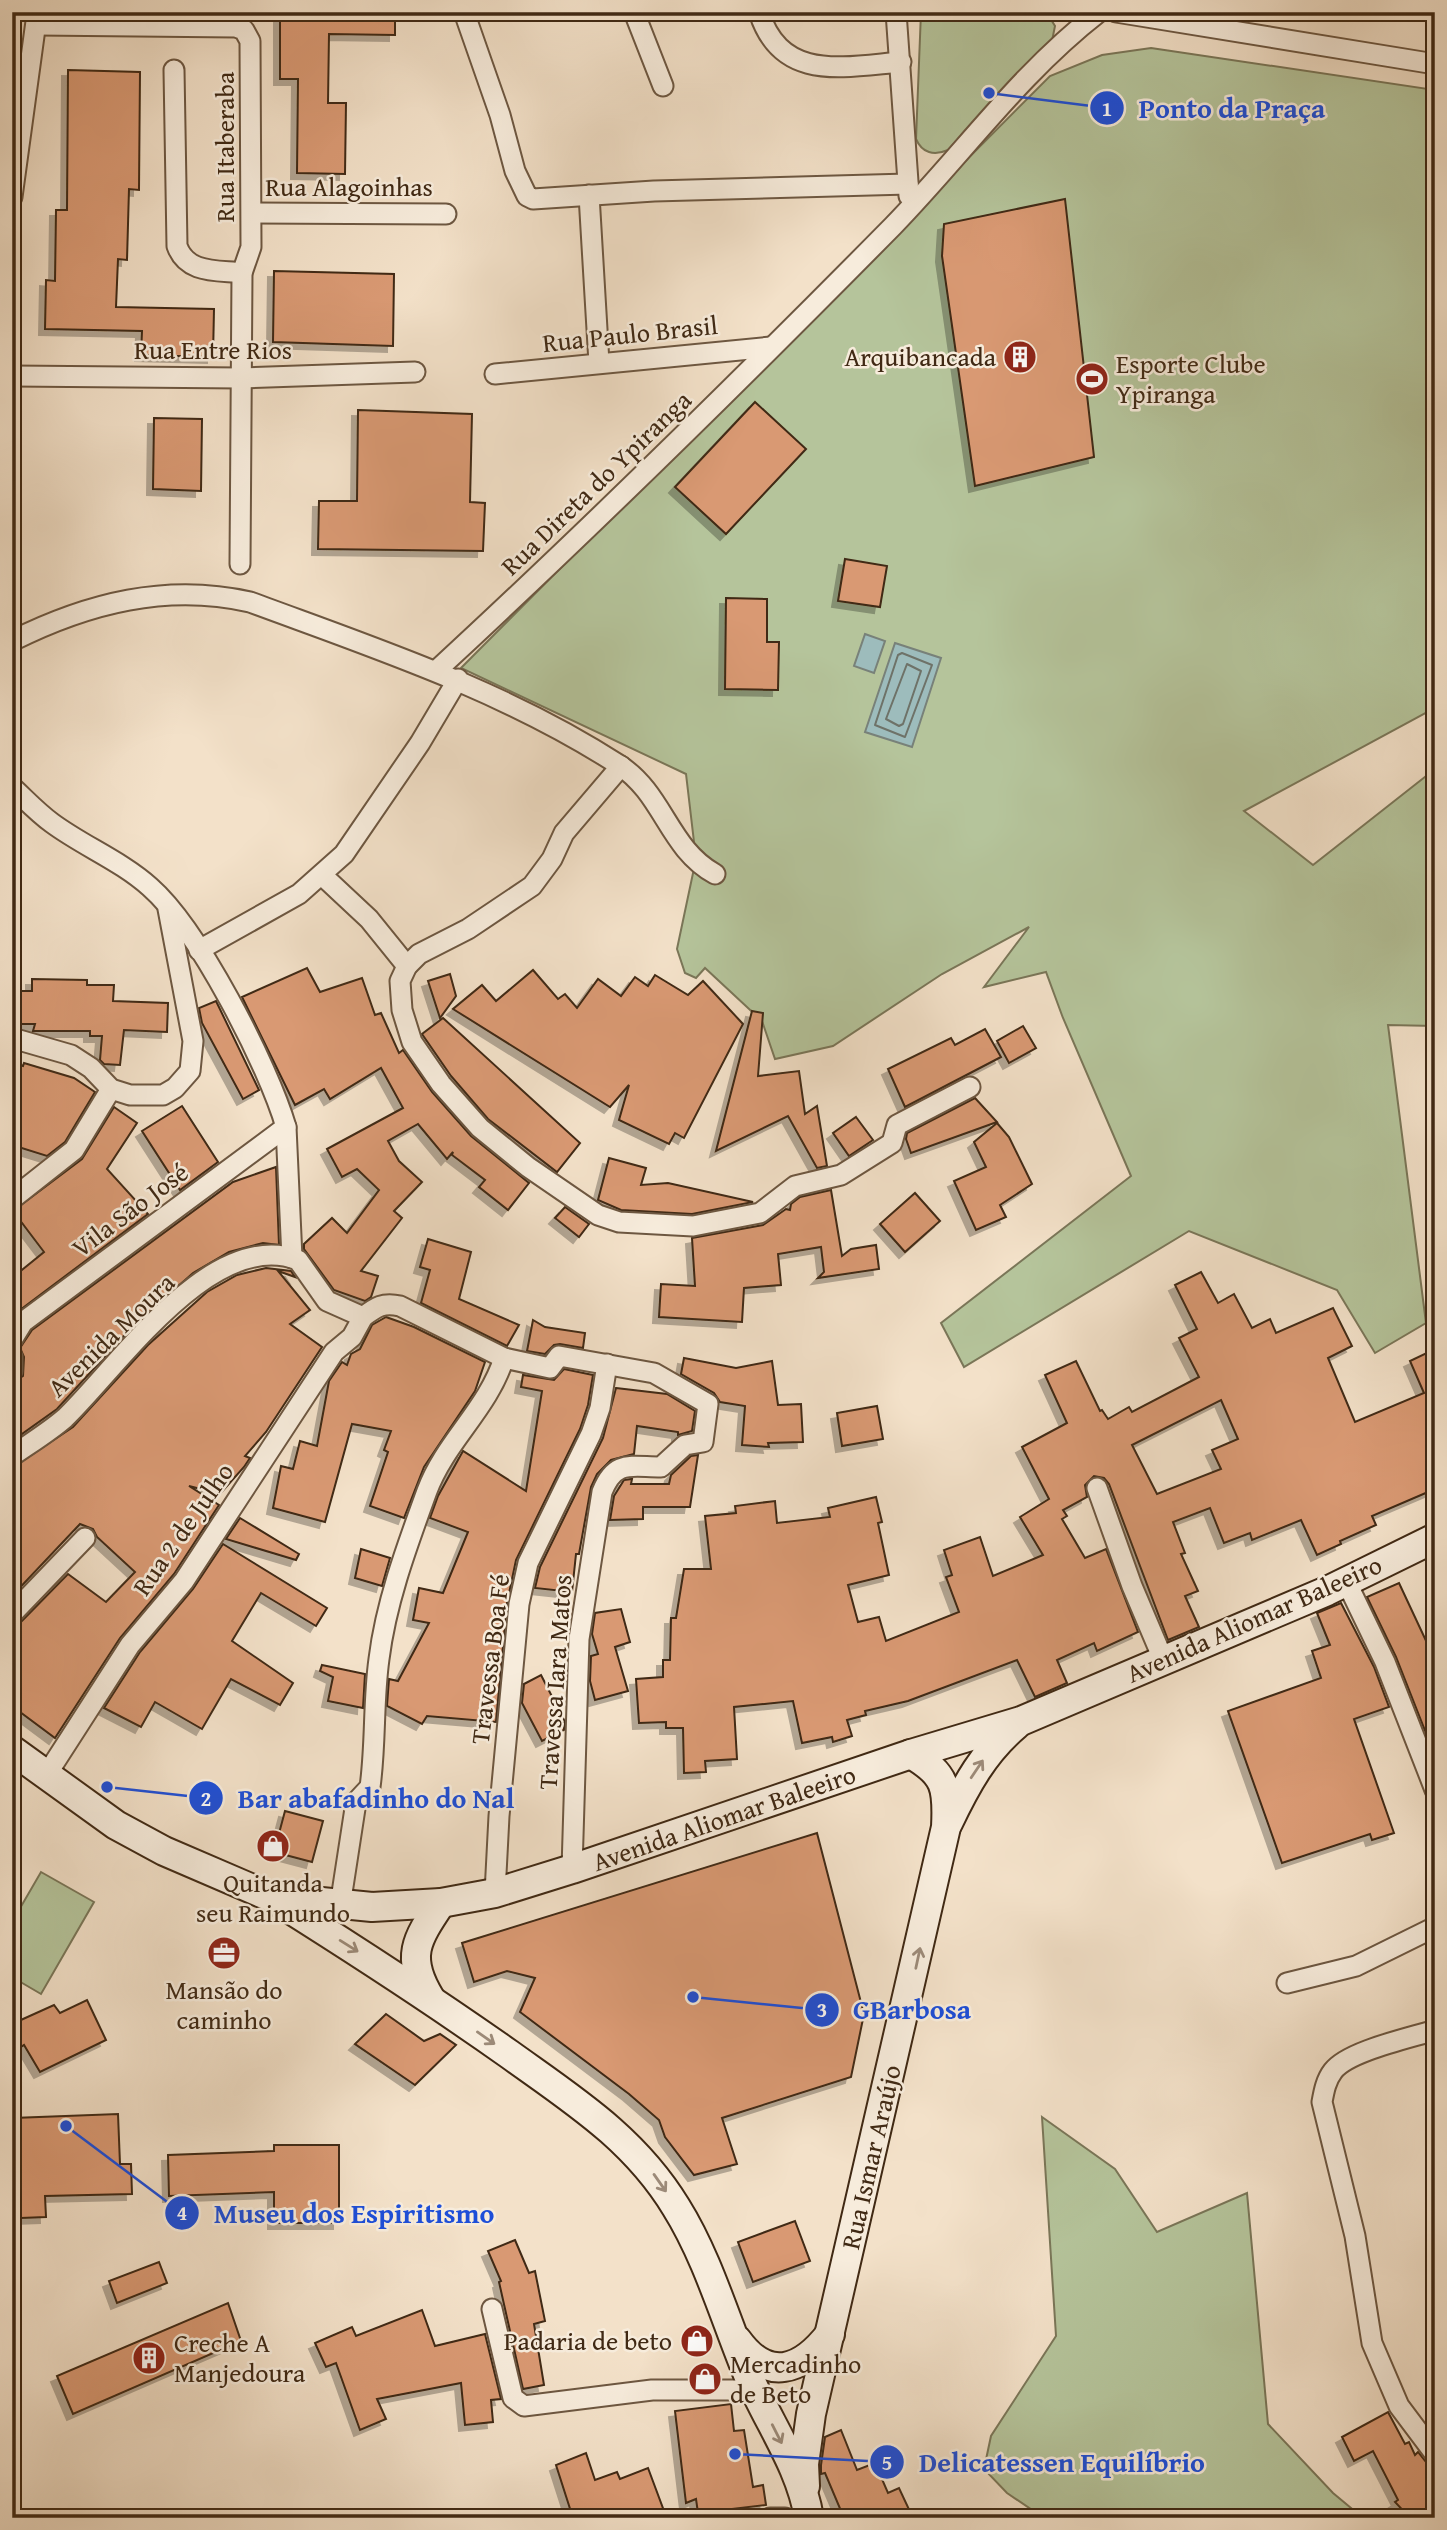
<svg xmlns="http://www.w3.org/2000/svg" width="1447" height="2530" font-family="'Gentium Book Plus',serif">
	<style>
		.green { fill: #b5c49b; stroke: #7a7658; stroke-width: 2 }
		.water { fill: #9dbcbc; stroke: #788179; stroke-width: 2 }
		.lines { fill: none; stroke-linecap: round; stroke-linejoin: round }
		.shore { stroke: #6e7268; stroke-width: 2 }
		.building { fill: #d99973; stroke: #402914; stroke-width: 2; fill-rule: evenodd; filter: url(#shadow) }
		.minor-casing { stroke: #6d5741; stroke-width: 23 }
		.secondary-casing { stroke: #402914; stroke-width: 32 }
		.minor { stroke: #f7ecdc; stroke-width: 19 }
		.secondary { stroke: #f7ecdc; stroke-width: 28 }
		.oneway { stroke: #9c8a78 }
		.labels { text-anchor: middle; stroke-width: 5; stroke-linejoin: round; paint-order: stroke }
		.street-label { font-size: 26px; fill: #402914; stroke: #f7ecdc }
		.poi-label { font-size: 26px; fill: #402914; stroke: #f7ecdc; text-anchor: start }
		.leader { fill: none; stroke: #1d4ed8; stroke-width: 2.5 }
		.callout-dot { fill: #1d4ed8; stroke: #f7ecdc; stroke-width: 2.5 }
		.mark-label { font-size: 21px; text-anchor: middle; font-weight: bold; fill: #fff }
		.callout-label { font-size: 28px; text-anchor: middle; font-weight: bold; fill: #1d4ed8; stroke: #f7ecdc; stroke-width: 5; stroke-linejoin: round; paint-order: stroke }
	</style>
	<defs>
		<filter id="shadow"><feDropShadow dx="-6" dy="6" stdDeviation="0" flood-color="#0004"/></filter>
	</defs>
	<rect width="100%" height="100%" fill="#f3e1c9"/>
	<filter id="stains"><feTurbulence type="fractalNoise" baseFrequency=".00286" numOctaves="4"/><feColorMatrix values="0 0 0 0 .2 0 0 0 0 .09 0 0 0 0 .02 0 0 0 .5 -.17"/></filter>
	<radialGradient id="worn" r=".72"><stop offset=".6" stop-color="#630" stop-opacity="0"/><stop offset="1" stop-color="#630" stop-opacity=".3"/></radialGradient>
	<g class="green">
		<path d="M921 12H1024L1050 18 1055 26 1052 41 948 150C934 156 922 153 916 139Z"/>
		<path d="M1151 48 1435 90V708L1244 811 1313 865 1435 769V1026L1388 1025 1426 1323 1375 1353 1337 1290 1189 1231 964 1367 941 1323 1131 1176 1063 1018 1046 972 984 987 1029 927 942 974 833 1046 775 1059 762 1021 705 968 696 978 685 973 677 949 696 859 686 774 461 668 1050 76 1102 55Z"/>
		<path d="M41 1872 94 1902 41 1994 12 1977V1922Z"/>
		<path d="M1042 2117 1115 2169 1157 2232 1247 2193 1268 2424 1333 2493 1363 2518H1044L1007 2493 984 2469 991 2436 1056 2336Z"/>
	</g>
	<g class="water">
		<path d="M865 634 885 641 874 673 854 666Z"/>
		<path d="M895 643 941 658 912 747 865 732Z"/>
	</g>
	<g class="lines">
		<g class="shore">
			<path d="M902 653 932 665 905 737 875 725 898 655Z"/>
			<path d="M907 664 921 671 903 724 899 726 886 719Z"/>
		</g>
	</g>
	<g class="building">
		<path d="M280 12H395V35L329 34 328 103H346L345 174 297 173 298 79H280Z"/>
		<path d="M68 70 140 72 139 190 129 189 127 260 118 259 116 307 214 309 213 357 141 355 142 331 45 329 46 280 55 281 56 210H67Z"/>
		<path d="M1065 199 1094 457 975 486 942 256 944 224Z"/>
		<path d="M274 271 394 274 393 346 273 342Z"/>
		<path d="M755 402 806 449 726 534 675 487Z"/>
		<path d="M358 410 472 414 470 502 485 503 483 551 318 549 319 501H357Z"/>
		<path d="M154 418 202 419 201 491 153 489Z"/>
		<path d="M845 559 887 566 880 607 838 601Z"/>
		<path d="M726 598 767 599V642H779L778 690 725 689Z"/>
		<path d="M307 968 320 992 362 978 375 1015 381 1013 399 1053 403 1050 432 1092 471 1136 529 1183 508 1210 479 1187 485 1180 452 1155 453 1152 447 1159 418 1124 388 1141 399 1161 422 1182 394 1211 402 1218 361 1271 378 1276 371 1297 365 1301 334 1290 304 1249V1244L332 1218 347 1233 379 1190 357 1169 342 1177 327 1149 403 1108 381 1068 330 1099 324 1089 295 1105 242 997Z"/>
		<path d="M533 970 558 999 565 994 577 1008 598 979 621 996 635 977 648 986 655 975 688 995 703 981 743 1024 684 1138 675 1133 669 1144 619 1120 629 1085 610 1107 453 1009 482 985 496 1001Z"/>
		<path d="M450 974 456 996 440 1018 428 981Z"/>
		<path d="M32 979 87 980V985H114L113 1001 168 1003 167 1032 124 1030 120 1065 104 1064 100 1060 102 1036H90V1031H33L35 1024H12V991H32Z"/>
		<path d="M216 1001 259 1090 243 1099 202 1023 199 1008Z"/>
		<path d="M752 1011 763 1013 758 1076 799 1071 805 1114 817 1106 827 1166 817 1168 788 1116 716 1151Z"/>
		<path d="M443 1018 580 1143 557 1172 488 1119 451 1076 422 1034Z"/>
		<path d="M1023 1026 1036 1048 1009 1063 997 1041Z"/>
		<path d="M985 1029 1001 1057 905 1107 888 1069 951 1038 955 1045Z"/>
		<path d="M12 1063 23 1066 24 1063 74 1078 95 1092 65 1142 47 1156 12 1145Z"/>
		<path d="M975 1098 997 1122 911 1153 906 1139 907 1133Z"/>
		<path d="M182 1106 218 1162 180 1190 142 1131Z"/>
		<path d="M114 1107 137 1123 107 1169 148 1214 12 1316V1278L44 1252 13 1211 82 1159Z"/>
		<path d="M856 1117 873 1140 849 1156 833 1133Z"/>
		<path d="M997 1123 1009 1137 1032 1184 1000 1205 1006 1217 976 1230 954 1181 986 1167 974 1142Z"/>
		<path d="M609 1158 646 1168 641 1185 668 1183 753 1202 692 1214 621 1210 598 1200Z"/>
		<path d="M276 1167 279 1245 263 1243 229 1252 193 1273 131 1328 57 1409 12 1441V1383L23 1376 24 1357 20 1348 32 1330 233 1182Z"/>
		<path d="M831 1190 842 1256 851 1249 876 1245 879 1269 818 1278 824 1272 821 1247 778 1254 781 1285 744 1288 742 1322 659 1317 661 1284 695 1286 692 1238 763 1225 786 1209 790 1210 791 1204 800 1197Z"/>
		<path d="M915 1193 940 1221 905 1252 880 1224Z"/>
		<path d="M565 1207 589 1224 579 1237 555 1218Z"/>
		<path d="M428 1239 471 1252 459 1299 519 1325 507 1346 421 1303 430 1270 420 1267Z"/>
		<path d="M266 1268 291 1271 295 1277 278 1271 310 1310 290 1324 322 1347 266 1432 245 1456 250 1458 244 1467 220 1494 189 1486 219 1505 174 1574 120 1638 55 1738 12 1706V1626L21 1622 68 1574 106 1602 135 1572 97 1537 93 1529 80 1524 12 1596V1468L73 1427 148 1345 207 1292 237 1275Z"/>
		<path d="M1201 1272 1218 1303 1234 1294 1252 1328 1270 1319 1276 1333 1333 1308 1352 1346 1328 1358 1355 1422 1424 1393 1410 1361 1435 1349V1489L1372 1516 1376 1525 1340 1541 1341 1544 1317 1555 1301 1520 1252 1540 1250 1533 1224 1543 1210 1508 1173 1522 1185 1553 1181 1554 1198 1591 1185 1596 1199 1627 1168 1640 1109 1484 1104 1478 1094 1476 1085 1485 1087 1497 1063 1510 1067 1516 1062 1519 1085 1558 1106 1549 1138 1632 1097 1651 1094 1643 1057 1660 1067 1683 1035 1697 1017 1660 908 1701 865 1711 866 1715 847 1720 852 1736 833 1742 832 1737 802 1743 793 1701 734 1707 737 1759 705 1761 706 1772 684 1773 683 1728H666V1722L639 1723 636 1679 663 1677V1660H670L671 1618H676L684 1569H711L705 1516 736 1513 735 1506 775 1501 777 1523 830 1517 828 1508 876 1497 882 1522 878 1523 889 1575 848 1585 858 1622 879 1617 886 1641 959 1612 946 1577 952 1575 944 1550 980 1537 993 1576 1043 1555 1020 1517 1049 1499 1022 1447 1067 1423 1045 1375 1076 1361 1100 1411 1102 1410 1108 1419 1129 1407 1132 1412 1199 1377 1179 1338 1197 1329 1175 1285ZM1221 1400 1238 1439 1212 1450 1221 1469 1157 1494 1132 1445Z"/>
		<path d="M386 1317 414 1327 485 1362 475 1391 424 1467 404 1518 370 1506 388 1452 384 1450 391 1431 352 1424 325 1522 273 1508 281 1466 293 1469 300 1441 317 1446 329 1381 342 1362 347 1365 351 1354 360 1349 372 1325Z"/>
		<path d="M533 1320 545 1327 585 1333 583 1348 560 1344 554 1345 545 1354 527 1351Z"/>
		<path d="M684 1358 736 1368 772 1361 778 1405 801 1404 803 1442 768 1443 769 1447 742 1445 745 1406 720 1402 714 1393 681 1374Z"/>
		<path d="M564 1369 593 1375 588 1405 580 1429 516 1560 507 1603 496 1722 427 1716 422 1724 387 1706 388 1692 389 1679 398 1681 429 1623 413 1620 419 1588 443 1593 468 1532 430 1518 438 1496 463 1451 526 1491 542 1391 521 1387 523 1375 554 1380Z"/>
		<path d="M616 1388 667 1394 695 1411 692 1431 678 1435V1432L637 1426 634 1454 611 1460 597 1474 591 1487 579 1554H576L572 1592 535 1588 540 1567 603 1438Z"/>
		<path d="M877 1406 883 1439 842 1446 837 1413Z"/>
		<path d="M698 1455 690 1507H643V1519L610 1520 614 1496 624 1480 632 1479 631 1484H669L671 1475 691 1456Z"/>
		<path d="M240 1518 299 1554 296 1560 226 1539Z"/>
		<path d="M223 1544 327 1608 316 1626 261 1593 232 1641 293 1683 280 1705 231 1679 202 1729 155 1702 141 1727 104 1708 140 1652 193 1589Z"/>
		<path d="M361 1549 390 1558 382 1586 355 1578Z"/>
		<path d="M1399 1583 1435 1660V1756L1396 1657 1367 1597Z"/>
		<path d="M1341 1603 1374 1667 1389 1707 1354 1719 1394 1833 1372 1840 1370 1834 1282 1863 1228 1711 1321 1678 1312 1651 1330 1645 1317 1613Z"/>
		<path d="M621 1609 630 1642 615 1647 628 1691 595 1700 590 1681 591 1656 598 1654 592 1634 595 1613Z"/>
		<path d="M322 1665 365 1674 363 1708 328 1701 333 1677 320 1671Z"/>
		<path d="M541 1675 564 1720V1730L542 1741 522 1703 524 1684Z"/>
		<path d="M285 1811 323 1821 312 1862 274 1852Z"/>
		<path d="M817 1833 864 2014 851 2077 722 2118 737 2164 694 2175 665 2137 659 2120 629 2094 520 2012 535 1978 507 1971 474 1982 462 1943Z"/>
		<path d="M87 2000 106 2040 40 2072 24 2045 12 2053V2024L54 2005 60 2013Z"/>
		<path d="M386 2014 424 2041 440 2034 456 2045 415 2085 355 2044Z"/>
		<path d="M118 2114 120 2164H131L132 2194 45 2196 46 2217 21 2218 20 2137H13V2118Z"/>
		<path d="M274 2145H339V2223H274V2192L169 2196 168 2155 274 2151Z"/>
		<path d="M795 2221 810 2261 753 2282 738 2242Z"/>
		<path d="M515 2240 529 2273 535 2271 545 2321 534 2324 544 2385 523 2389 499 2282 501 2281 488 2251Z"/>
		<path d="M159 2262 167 2283 117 2303 109 2281Z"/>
		<path d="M228 2303 241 2341 73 2414 57 2376Z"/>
		<path d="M422 2310 435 2346 485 2334 501 2399 491 2400 493 2422 465 2425 461 2383 377 2399 386 2419 360 2430 336 2363 326 2367 315 2343 352 2327 356 2336Z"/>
		<path d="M731 2404 734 2431 744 2430 753 2487 763 2485 766 2505 698 2513 696 2499 686 2503 675 2411Z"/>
		<path d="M1388 2412 1405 2444 1409 2442 1415 2455 1418 2452 1426 2462 1435 2466V2518H1410L1395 2502 1398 2500 1373 2451 1354 2461 1342 2437Z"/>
		<path d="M841 2430 857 2470 875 2463 888 2493 899 2488 913 2518H844L825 2473 821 2474V2465L825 2437Z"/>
		<path d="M586 2453 595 2480 617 2472 620 2479 648 2468 664 2511 645 2518H639L636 2510 616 2518H604L601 2510 573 2518 556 2465Z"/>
	</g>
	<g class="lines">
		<defs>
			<g id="minor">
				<path d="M464 12 500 115 515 171 527 196 533 199 654 191 908 184"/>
				<path d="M634 12 663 86"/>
				<path d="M759 12C781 82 842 67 901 62"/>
				<path d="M896 12 909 196"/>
				<path d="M1116 12 1435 64"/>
				<path d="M37 25 236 27 244 30 250 41 251 247 242 273 240 564"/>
				<path d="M174 70 177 246C187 274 217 270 242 273"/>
				<path d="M589 195 599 363"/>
				<path d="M12 197 37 14"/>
				<path d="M252 213 446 214"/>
				<path d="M495 374 771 347"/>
				<path d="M12 376 241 378 415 372"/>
				<path d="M12 641C88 603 167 583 250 602 377 649 505 691 619 765 664 794 668 848 715 874"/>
				<path d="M437 670C593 526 744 377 893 226 963 154 1018 75 1099 12"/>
				<path d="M621 766 564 833 552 859 532 886 468 929 419 954 407 966 400 981 402 1010 412 1042 441 1084 480 1128 528 1167 598 1215 619 1222 693 1226 760 1213 795 1186 841 1175 892 1143 897 1125 970 1087"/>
				<path d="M12 787C25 799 38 813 52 823 83 846 121 861 150 887 198 929 268 1065 286 1127L292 1258"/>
				<path d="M323 876 369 919 407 966"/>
				<path d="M199 950 299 894 344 854 420 743 458 679"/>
				<path d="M12 1038 71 1055 91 1068 111 1089 130 1095H163L175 1088 190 1071 193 1041 168 909"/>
				<path d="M12 1199 74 1150 111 1089"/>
				<path d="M12 1340 23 1322 286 1127"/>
				<path d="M12 1357V1371"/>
				<path d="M12 1456C29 1444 49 1432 65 1418 118 1367 212 1227 298 1260L327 1301 363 1317C376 1307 383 1302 400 1306L504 1358 550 1368 559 1356 654 1373 708 1404 703 1442 685 1445 661 1467C631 1467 615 1459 602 1492L579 1639 572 1869"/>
				<path d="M1097 1488 1132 1586 1163 1659"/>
				<path d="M1346 1581 1385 1662 1435 1790"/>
				<path d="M12 1614 85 1538"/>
				<path d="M47 1774 130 1645 184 1581 334 1352 352 1337 363 1317"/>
				<path d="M495 1893 499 1816 519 1604 528 1563 591 1434 600 1408 607 1364"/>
				<path d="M340 1906 356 1802 370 1787C376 1744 373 1702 379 1659 386 1602 407 1546 427 1491 445 1442 488 1409 504 1358"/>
				<path d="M1287 1983 1356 1966 1435 1927"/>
				<path d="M1435 2030C1410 2038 1348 2051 1333 2071 1326 2080 1324 2091 1322 2102L1355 2236 1372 2343 1399 2406 1435 2454"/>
				<path d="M492 2309 513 2398 524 2406 652 2390H754"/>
				<path d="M770 2518H785"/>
			</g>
			<g id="secondary">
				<path d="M12 1750 116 1825 164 1851 271 1897 372 1907 441 1903 495 1893 572 1869 911 1754 1021 1721 1327 1591 1435 1538"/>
				<path d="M948 1823C966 1785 984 1752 1016 1725"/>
				<path d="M279 1902C357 1951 434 2001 509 2054 573 2100 634 2138 676 2207 708 2258 726 2322 749 2377 769 2424 801 2467 809 2518"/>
				<path d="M430 1998C405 1957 416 1940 441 1903"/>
				<path d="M737 2340C768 2383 801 2371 830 2334"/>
				<path d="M805 2486 804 2464 811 2414 946 1827C948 1788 946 1774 911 1754"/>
			</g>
		</defs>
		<use href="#minor" class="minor-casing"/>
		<use href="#secondary" class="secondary-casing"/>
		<use href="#minor" class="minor"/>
		<use href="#secondary" class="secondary"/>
	</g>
	<defs><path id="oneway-shaft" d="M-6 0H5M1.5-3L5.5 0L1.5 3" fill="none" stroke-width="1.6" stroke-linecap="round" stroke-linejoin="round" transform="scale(1.75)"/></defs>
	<g class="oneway">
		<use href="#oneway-shaft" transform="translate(977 1769) rotate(-56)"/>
		<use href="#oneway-shaft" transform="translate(349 1946) rotate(32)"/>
		<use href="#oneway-shaft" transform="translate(918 1958) rotate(-78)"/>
		<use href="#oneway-shaft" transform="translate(486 2038) rotate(35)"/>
		<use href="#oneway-shaft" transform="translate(660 2183) rotate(55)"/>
		<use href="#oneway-shaft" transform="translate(777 2434) rotate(63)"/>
	</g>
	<defs>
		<symbol id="building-disc" viewBox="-11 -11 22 22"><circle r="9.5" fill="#8f2418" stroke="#f7ecdc"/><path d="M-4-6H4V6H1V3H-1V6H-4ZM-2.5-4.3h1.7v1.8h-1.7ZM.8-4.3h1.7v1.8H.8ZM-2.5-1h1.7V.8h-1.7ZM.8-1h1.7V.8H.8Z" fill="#fff"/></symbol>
		<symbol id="stadium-disc" viewBox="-11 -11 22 22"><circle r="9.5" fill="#8f2418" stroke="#f7ecdc"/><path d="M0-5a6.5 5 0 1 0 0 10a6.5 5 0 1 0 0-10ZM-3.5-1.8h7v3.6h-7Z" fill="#fff"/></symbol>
		<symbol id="shop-disc" viewBox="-11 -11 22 22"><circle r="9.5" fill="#8f2418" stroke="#f7ecdc"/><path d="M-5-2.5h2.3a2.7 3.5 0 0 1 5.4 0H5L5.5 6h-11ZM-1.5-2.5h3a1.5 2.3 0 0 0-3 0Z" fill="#fff"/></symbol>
		<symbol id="office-disc" viewBox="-11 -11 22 22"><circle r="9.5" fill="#8f2418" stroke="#f7ecdc"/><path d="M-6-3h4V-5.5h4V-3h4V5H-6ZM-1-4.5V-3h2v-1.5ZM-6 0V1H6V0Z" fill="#fff"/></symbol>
	</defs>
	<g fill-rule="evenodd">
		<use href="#building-disc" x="1001" y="338" width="38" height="38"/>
		<use href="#stadium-disc" x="1073" y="360" width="38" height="38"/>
		<use href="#shop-disc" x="254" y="1827" width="38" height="38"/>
		<use href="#office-disc" x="205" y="1934" width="38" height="38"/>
		<use href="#shop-disc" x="678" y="2322" width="38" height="38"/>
		<use href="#building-disc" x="130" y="2339" width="38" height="38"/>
		<use href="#shop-disc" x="686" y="2360" width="38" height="38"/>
	</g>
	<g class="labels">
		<g class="street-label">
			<text transform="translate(225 147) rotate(-90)" y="9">Rua Itaberaba</text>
			<text x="349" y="196">Rua Alagoinhas</text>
			<text transform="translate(630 334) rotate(-6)" y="9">Rua Paulo Brasil</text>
			<text x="213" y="359">Rua Entre Rios</text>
			<text transform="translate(596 483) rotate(-44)" y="9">Rua Direta do Ypiranga</text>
			<text transform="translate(130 1210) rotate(-37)" y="9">Vila São José</text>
			<text transform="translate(111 1335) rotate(-44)" y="9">Avenida Moura</text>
			<text transform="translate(183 1529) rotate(-55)" y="9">Rua 2 de Julho</text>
			<text transform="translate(1254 1619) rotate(-24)" y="9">Avenida Aliomar Baleeiro</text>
			<text transform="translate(490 1659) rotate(-83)" y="9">Travessa Boa Fé</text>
			<text transform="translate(555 1682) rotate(-86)" y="9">Travessa Iara Matos</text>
			<text transform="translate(724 1818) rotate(-19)" y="9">Avenida Aliomar Baleeiro</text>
			<text transform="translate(871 2157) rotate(-77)" y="9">Rua Ismar Araújo</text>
		</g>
		<g class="poi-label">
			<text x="996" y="366" text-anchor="end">Arquibancada</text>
			<text x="1116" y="373">Esporte Clube<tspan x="1116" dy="30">Ypiranga</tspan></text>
			<text x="273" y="1892" text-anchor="middle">Quitanda<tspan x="273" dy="30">seu Raimundo</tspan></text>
			<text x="224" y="1999" text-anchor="middle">Mansão do<tspan x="224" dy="30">caminho</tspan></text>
			<text x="672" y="2350" text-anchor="end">Padaria de beto</text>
			<text x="174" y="2352">Creche A<tspan x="174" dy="30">Manjedoura</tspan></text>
			<text x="730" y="2373">Mercadinho<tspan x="730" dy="30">de Beto</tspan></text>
		</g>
	</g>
	<path class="leader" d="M989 93L1107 108M107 1787L206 1798M693 1997L822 2010M66 2126L182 2213M735 2454L887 2462"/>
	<g class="callout-dot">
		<circle cx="989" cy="93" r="7"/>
		<circle cx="107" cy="1787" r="7"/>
		<circle cx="693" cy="1997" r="7"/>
		<circle cx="66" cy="2126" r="7"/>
		<circle cx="735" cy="2454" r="7"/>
		<circle cx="1107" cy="108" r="18"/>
		<circle cx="206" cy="1798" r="18"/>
		<circle cx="822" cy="2010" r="18"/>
		<circle cx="182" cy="2213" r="18"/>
		<circle cx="887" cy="2462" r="18"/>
	</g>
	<g class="mark-label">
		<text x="1107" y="116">1</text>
		<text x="206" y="1806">2</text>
		<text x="822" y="2017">3</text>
		<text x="182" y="2220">4</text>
		<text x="887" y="2470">5</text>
	</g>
	<g class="callout-label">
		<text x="1232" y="118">Ponto da Praça</text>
		<text x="376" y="1808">Bar abafadinho do Nal</text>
		<text x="912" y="2019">GBarbosa</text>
		<text x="354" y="2223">Museu dos Espiritismo</text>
		<text x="1062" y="2472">Delicatessen Equilíbrio</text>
	</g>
	<rect width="1447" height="2530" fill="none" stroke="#f3e1c9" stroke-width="42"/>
	<rect x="14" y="14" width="1419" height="2502" fill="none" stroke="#402914" stroke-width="3.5"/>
	<rect x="21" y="21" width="1405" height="2488" fill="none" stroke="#402914" stroke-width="2"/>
	<rect width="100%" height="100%" filter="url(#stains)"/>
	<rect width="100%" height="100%" fill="url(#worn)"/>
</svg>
